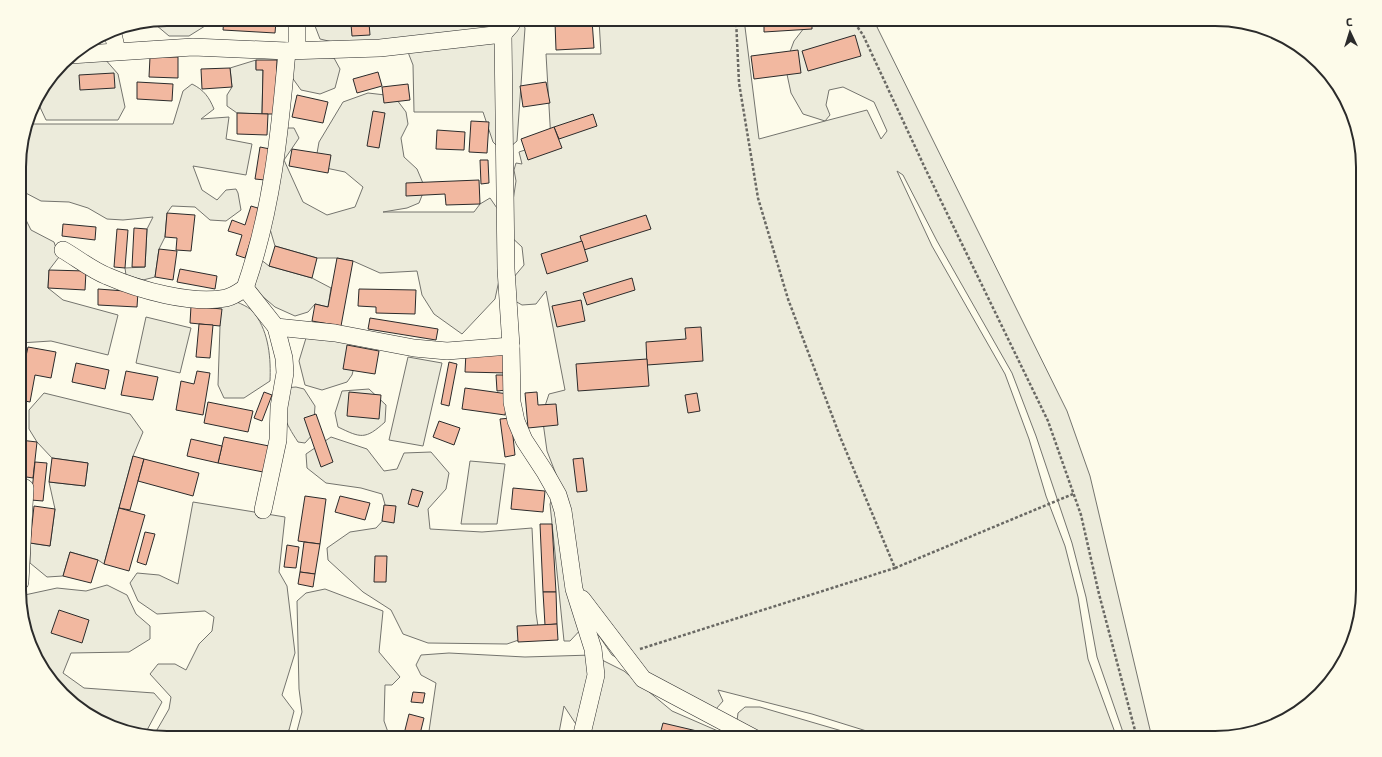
<svg xmlns="http://www.w3.org/2000/svg" width="1382" height="757" font-family="'Exo 2',sans-serif">
	<style>
		.green { fill: #ecebdb; stroke: #74746e; fill-rule: evenodd }
		.building { fill: #f2b8a0; stroke: #2b2b2b }
		.lines { fill: none; stroke-linecap: round; stroke-linejoin: round }
		.minor-casing { stroke: #2b2b2b; stroke-width: 18 }
		.path { stroke: #6a6964; stroke-width: 2.5; stroke-dasharray: 3 2; stroke-linecap: butt }
		.minor { stroke: #fdfbea; stroke-width: 17 }
		.rim { fill: none; stroke: #2b2b2b; stroke-width: 2 }
	</style>
	<rect width="100%" height="100%" fill="#fdfbea"/>
	<g class="green">
		<path d="M167 19H202L205 26 189 36H169L156 25 143 24Z"/>
		<path d="M257 19H291L283 26Z"/>
		<path d="M332 19H520L525 28 517 141 509 148H499L493 142 483 112H414L413 65 406 47 337 43 320 39 315 26 320 21Z"/>
		<path d="M621 19H744L759 139 825 121 803 114 791 93 785 65 794 41 811 19H893L877 27 1067 411 1090 476 1152 738H1125L1097 657 1086 597 1072 543 1036 436 1012 373 937 241 903 175 897 171 932 246 1005 374 1029 439 1046 496 1065 546 1078 597 1088 659 1117 738H889L812 714 718 690 723 701 716 709 612 655 593 627 584 626 570 641H564L550 504 559 482 547 451 542 415 549 394 565 390 546 291 536 304 522 305 508 297V284L524 265 522 247 508 234 516 181 514 170 516 163 522 164 519 152 551 141 546 54H601L599 20ZM843 87 874 102 887 131 881 139 867 110 825 121 830 115 826 105 829 90Z"/>
		<path d="M123 28 101 43 87 45 111 30Z"/>
		<path d="M292 55 334 58 340 69 335 88 320 94 301 90 291 76Z"/>
		<path d="M67 58H104L118 74 125 107 118 120H46L39 105 42 92Z"/>
		<path d="M256 60V69L263 70 262 114 237 113 227 106V95L232 87 230 68Z"/>
		<path d="M192 84C204 90 209 97 214 109L201 119 229 117 226 139 252 144 246 175 193 166 202 190 217 200 226 190 236 189 238 193 241 210 226 221 210 220 195 207 172 206 167 213 165 237 159 249 155 277 143 280 126 275 125 268 145 267 147 229 153 217 123 220 107 219 88 208 69 202 41 201 20 190V148L27 124H173L183 91Z"/>
		<path d="M368 93 394 96 406 112 408 124 401 138 404 157 417 169 425 188 419 203 407 208 383 212H474L480 204 490 198 501 214 505 252 495 299 462 334 434 314 422 295 417 271 380 273 353 261 337 258H317L275 246 270 229 287 128H294L299 138 284 160 303 202 327 215 355 207 363 187 345 172 321 167 316 159 319 142 343 102Z"/>
		<path d="M20 216H24L31 230 54 242 59 257 49 270 48 288 63 300 118 315 108 355 51 341 20 343Z"/>
		<path d="M260 259 269 266 312 278 331 288 328 307 315 304 308 312 295 316 275 307 254 289Z"/>
		<path d="M231 299C238 303 251 307 255 314 269 333 271 359 270 381L244 398H224L218 385 220 326 210 308Z"/>
		<path d="M146 317 191 328 180 373 136 363Z"/>
		<path d="M306 338 353 341 357 355 352 375 347 382 322 390 305 385 299 361Z"/>
		<path d="M408 357 442 363 423 446 389 440Z"/>
		<path d="M296 387 304 389 315 406 313 434 305 443 298 442C285 422 279 411 284 388Z"/>
		<path d="M369 389 386 405 385 422C365 440 361 438 338 427L335 413 342 391Z"/>
		<path d="M44 393 130 414 143 432 133 456 104 564 98 560 70 552 63 576 47 577 30 563V543L50 546 55 509 49 482 85 486 88 463 52 458 37 442 29 429V410Z"/>
		<path d="M331 437 367 449 384 471 397 469 404 453 431 452 449 473 446 489 428 509 430 529 482 532 532 528 536 613 539 633 507 644 428 643 403 634 391 610 363 592 328 560 327 548 350 532 376 528 388 515 382 494 361 488 326 483 307 468 306 454Z"/>
		<path d="M470 461 505 464 497 524H461Z"/>
		<path d="M193 502 285 517 279 572 287 586 295 653 282 695 294 711 289 730 272 738H167L154 735 169 709 171 697 150 674 158 664H175L186 670 199 644 212 631 214 617 205 611 157 614 138 601 130 583 137 573 159 575 178 584Z"/>
		<path d="M107 585 127 595 136 614 150 626V639L129 652 71 653 63 673 84 688 154 693 162 702 146 732 93 718 44 672 20 609V596L57 588 86 591Z"/>
		<path d="M325 589 383 611 379 652 400 677 392 685H385L384 721 389 735 382 738H289L297 731 302 712 299 689 297 601 306 593Z"/>
		<path d="M449 653 525 657 592 655 624 671 672 711 734 738H585L564 706 558 738H428L436 683 421 675 416 665 421 655Z"/>
		<path d="M745 707H760L866 738H760L737 721 738 713Z"/>
	</g>
	<g class="building">
		<path d="M224 19 276 22 275 33 223 30Z"/>
		<path d="M753 19H812V29L764 32V20Z"/>
		<path d="M592 20 594 48 556 50 555 22Z"/>
		<path d="M369 23 370 35 352 36 351 24Z"/>
		<path d="M855 35 861 56 808 71 802 51Z"/>
		<path d="M798 50 801 73 754 79 751 56Z"/>
		<path d="M150 57H178V78L149 77Z"/>
		<path d="M256 60H277L275 114H262L263 70H256Z"/>
		<path d="M230 68 232 87 202 89 201 69Z"/>
		<path d="M378 72 382 86 357 93 353 79Z"/>
		<path d="M114 73 115 88 80 90 79 75Z"/>
		<path d="M137 82 173 84 172 101 137 99Z"/>
		<path d="M546 82 550 103 523 107 520 86Z"/>
		<path d="M408 84 410 100 384 103 382 87Z"/>
		<path d="M297 95 328 102 323 123 292 117Z"/>
		<path d="M373 111 385 113 379 148 367 146Z"/>
		<path d="M237 113 268 114 267 135 237 134Z"/>
		<path d="M593 114 597 126 559 139 554 127Z"/>
		<path d="M471 121 489 122 487 153 469 152Z"/>
		<path d="M554 127 562 148 528 160 521 139Z"/>
		<path d="M437 130 465 132 464 150 436 149Z"/>
		<path d="M260 147 270 149 265 180 255 179Z"/>
		<path d="M292 149 331 155 328 173 289 166Z"/>
		<path d="M480 160H488L489 183 481 184Z"/>
		<path d="M479 180 480 204 446 205 445 194 406 196V183Z"/>
		<path d="M20 201 26 202 24 216H20Z"/>
		<path d="M251 206 261 209 245 258 236 255 242 235 228 231 232 220 245 225Z"/>
		<path d="M167 213 195 215 191 251 176 250 177 238 165 237Z"/>
		<path d="M646 215 651 229 584 250 580 236Z"/>
		<path d="M63 224 96 227 95 240 62 236Z"/>
		<path d="M134 228 147 229 145 267H132Z"/>
		<path d="M117 229 128 230 125 268 114 267Z"/>
		<path d="M582 241 588 261 547 274 541 254Z"/>
		<path d="M275 246 317 258 312 278 269 266Z"/>
		<path d="M159 249 177 251 173 280 155 277Z"/>
		<path d="M337 258 353 261 341 326 312 321 315 304 328 307Z"/>
		<path d="M180 269 217 276 215 289 177 282Z"/>
		<path d="M49 270 86 271 85 290 48 288Z"/>
		<path d="M632 278 635 290 587 305 583 293Z"/>
		<path d="M98 289 138 292 137 307 98 305Z"/>
		<path d="M359 289 416 290 415 314 376 313V307L358 306Z"/>
		<path d="M581 300 585 321 557 327 552 306Z"/>
		<path d="M191 306 222 309 220 326 190 323Z"/>
		<path d="M370 318 438 329 436 340 368 329Z"/>
		<path d="M199 324 213 325 210 358 196 357Z"/>
		<path d="M701 327 703 361 647 365 646 342 686 339 685 328Z"/>
		<path d="M347 345 379 351 375 374 343 369Z"/>
		<path d="M28 347 56 352 51 378 35 375 30 402 20 400V383Z"/>
		<path d="M466 352 508 353 507 373 465 372Z"/>
		<path d="M647 359 649 386 578 391 576 364Z"/>
		<path d="M449 362 457 364 449 406 441 404Z"/>
		<path d="M76 363 109 370 105 389 72 382Z"/>
		<path d="M126 371 158 377 153 400 121 395Z"/>
		<path d="M197 371 210 373 203 415 176 410 181 381 194 384Z"/>
		<path d="M496 375H506L507 390 497 391Z"/>
		<path d="M465 388 508 394 505 415 462 409Z"/>
		<path d="M264 392 272 395 262 421 254 418Z"/>
		<path d="M349 392 381 395 379 419 347 416Z"/>
		<path d="M537 392 538 405 556 404 558 425 528 428 525 393Z"/>
		<path d="M697 393 700 411 688 413 685 395Z"/>
		<path d="M208 402 253 411 248 432 204 423Z"/>
		<path d="M316 414 333 462 321 467 304 418Z"/>
		<path d="M511 418 515 455 505 457 500 419Z"/>
		<path d="M439 421 460 428 454 445 433 437Z"/>
		<path d="M224 437 269 446 263 472 218 463Z"/>
		<path d="M191 439 222 446 218 463 187 456Z"/>
		<path d="M20 440 37 442 33 478 20 476Z"/>
		<path d="M133 456 144 459 130 510 119 508Z"/>
		<path d="M52 458 88 463 85 486 49 482Z"/>
		<path d="M583 458 587 491 577 492 573 459Z"/>
		<path d="M144 459 199 473 193 496 138 481Z"/>
		<path d="M35 462 47 463 43 501 31 500Z"/>
		<path d="M513 488 545 491 543 512 511 509Z"/>
		<path d="M412 489 423 492 418 507 408 504Z"/>
		<path d="M305 496 326 499 320 544 298 541Z"/>
		<path d="M340 496 370 503 365 520 335 512Z"/>
		<path d="M384 505 396 506 394 523 382 521Z"/>
		<path d="M34 506 55 509 50 546 30 543Z"/>
		<path d="M119 508 145 515 129 571 104 564Z"/>
		<path d="M540 524H552L556 592H543Z"/>
		<path d="M145 532 155 534 146 565 137 562Z"/>
		<path d="M304 542 320 544 315 574 300 572Z"/>
		<path d="M287 545 299 547 296 568 284 567Z"/>
		<path d="M70 552 98 560 91 583 63 576Z"/>
		<path d="M375 556H387L386 582H374Z"/>
		<path d="M300 572 315 574 313 587 298 584Z"/>
		<path d="M543 592H556L557 624 545 625Z"/>
		<path d="M59 610 89 620 82 643 51 633Z"/>
		<path d="M557 624 558 640 518 642 517 626Z"/>
		<path d="M413 692 425 693 423 703 411 702Z"/>
		<path d="M409 714 424 718 419 738H403Z"/>
		<path d="M663 723 697 731 696 738H659Z"/>
		<path d="M697 731 724 738H696Z"/>
	</g>
	<g class="lines">
		<defs>
			<g id="minor">
				<path d="M297 19V50"/>
				<path d="M505 19 503 34 506 269 511 346 512 402 516 421 524 440 545 472 558 495 563 511 574 589 593 649 596 675 581 738"/>
				<path d="M112 30 117 51"/>
				<path d="M70 55 193 47 287 51 380 48 503 34 511 25"/>
				<path d="M63 250C77 258 92 270 107 276 139 290 192 305 226 298 234 296 239 292 245 288L276 327 335 333 414 348 447 351 511 346"/>
				<path d="M245 288C272 211 280 131 287 51"/>
				<path d="M263 510 278 440 279 407 285 373 284 358 276 327"/>
				<path d="M20 582 25 488"/>
				<path d="M582 599 643 679 754 738"/>
			</g>
		</defs>
		<use href="#minor" class="minor-casing"/>
		<g class="path">
			<path d="M852 19 863 35 925 168 1048 421 1081 515 1099 594 1137 738"/>
			<path d="M895 568 1073 494"/>
			<path d="M640 649 895 568 841 439 788 299 758 198 739 83 736 19"/>
		</g>
		<use href="#minor" class="minor"/>
	</g>
	<path d="M0 0H1382V757H0ZM167 26H1215A141 141 0 0 1 1356 167V590A141 141 0 0 1 1215 731H167A141 141 0 0 1 26 590V167A141 141 0 0 1 167 26Z" fill="#fdfbea" fill-rule="evenodd"/>
	<path class="rim" d="M167 26H1215A141 141 0 0 1 1356 167V590A141 141 0 0 1 1215 731H167A141 141 0 0 1 26 590V167A141 141 0 0 1 167 26Z"/>
	<g transform="translate(1350 32) rotate(356)" stroke="#fdfbea" stroke-width="3" paint-order="stroke">
	<path d="M0-3L7 15L0 10L-7 15Z" fill="#2b2b2b"/>
	<text y="-6" font-size="11" font-weight="bold" text-anchor="middle" fill="#2b2b2b">С</text>
	</g>
</svg>
